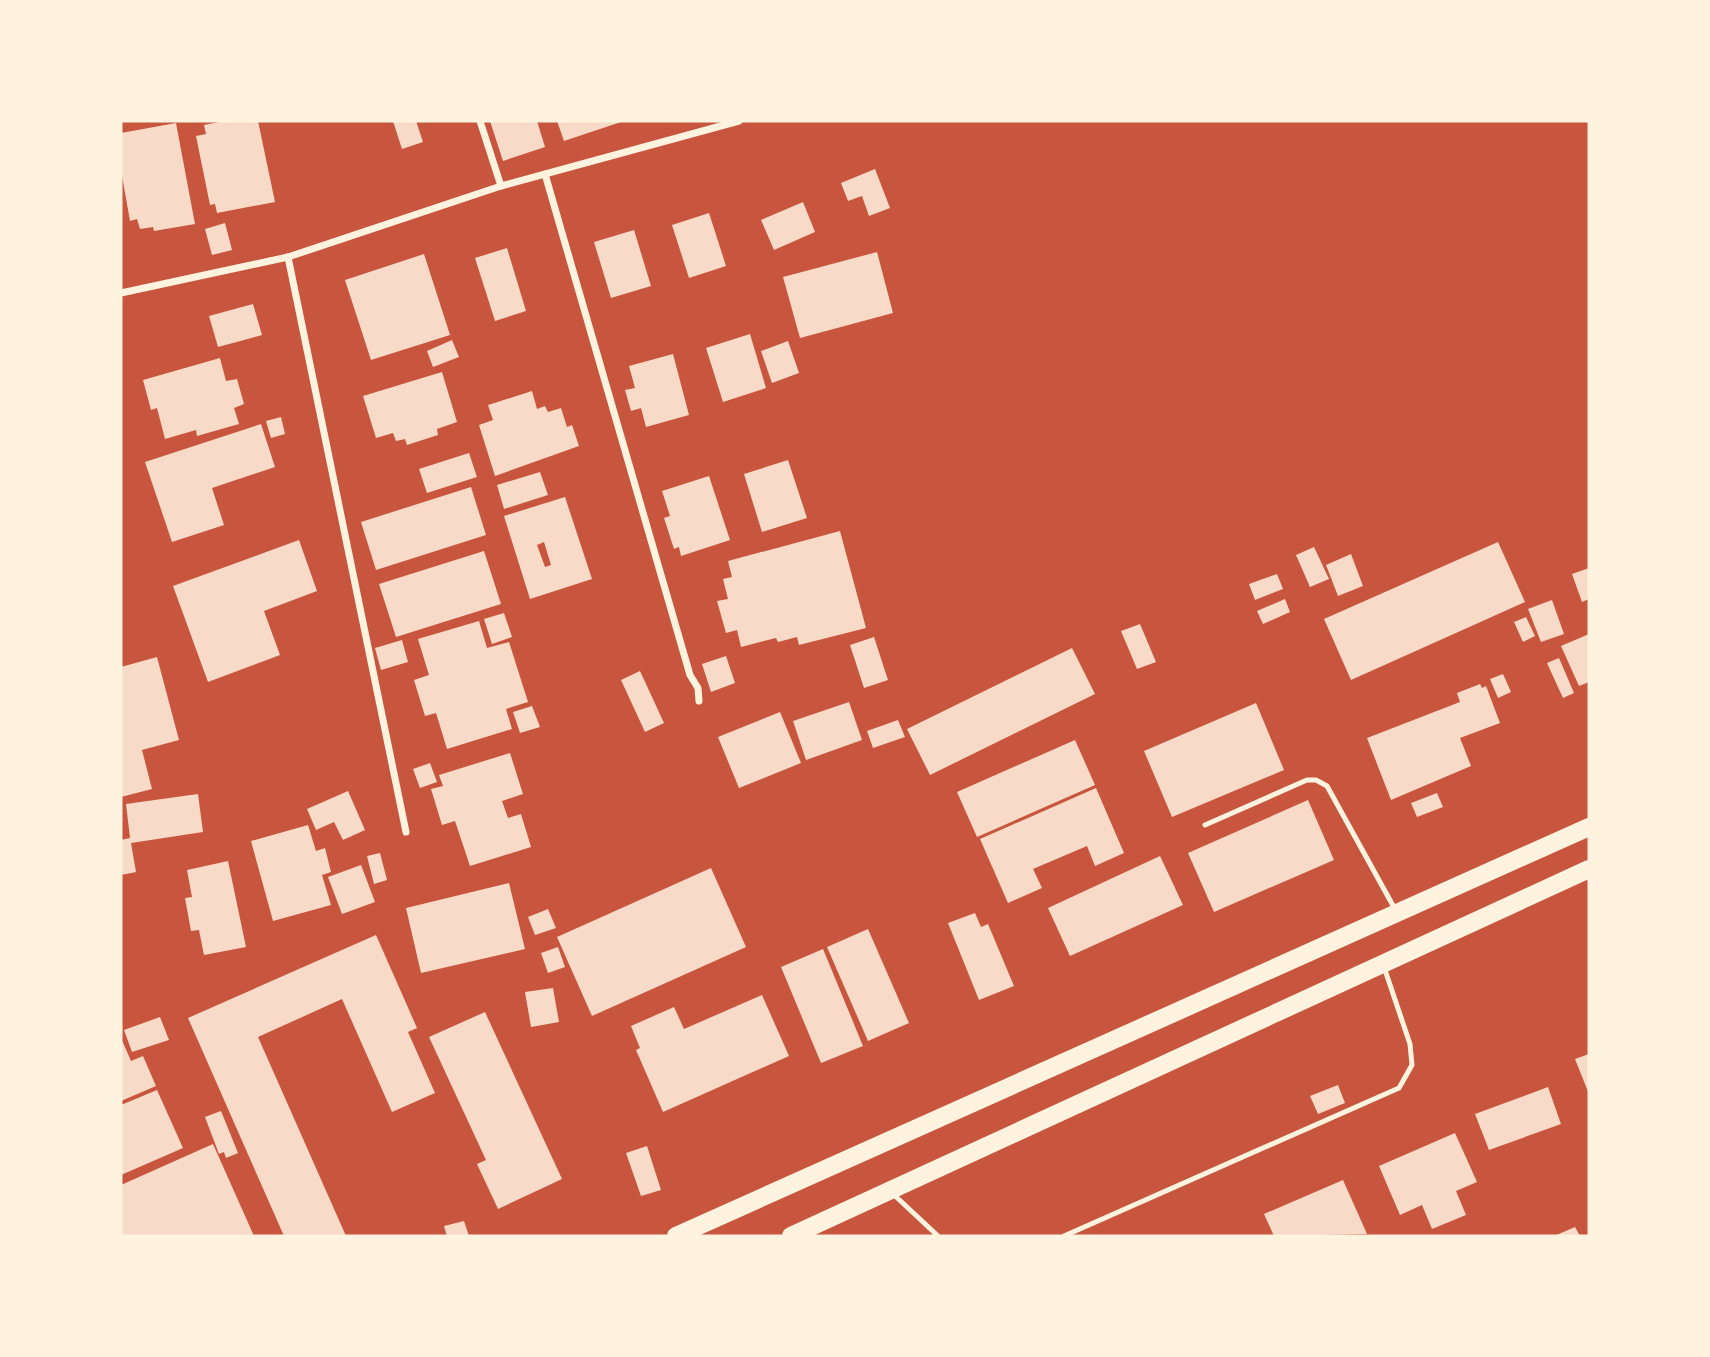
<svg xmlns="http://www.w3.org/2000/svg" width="1710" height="1357" font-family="Karla,sans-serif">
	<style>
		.building { fill: #f7dbc8; fill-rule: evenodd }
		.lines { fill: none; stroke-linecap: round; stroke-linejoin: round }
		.service { stroke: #fff3e0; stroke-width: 5 }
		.minor { stroke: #fff3e0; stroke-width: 7 }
		.primary { stroke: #fff3e0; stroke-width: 18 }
	</style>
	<rect width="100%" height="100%" fill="#c8553d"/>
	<g class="building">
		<path d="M224 121H258L275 202 217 213 215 204 210 205 196 136 206 134 204 125Z"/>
		<path d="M393 121H416L423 142 402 149Z"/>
		<path d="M490 121H537L545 147 503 161Z"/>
		<path d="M557 121H624L564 141Z"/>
		<path d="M176 123 195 224 154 231 153 227 140 229 137 219 130 221 121 170V133Z"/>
		<path d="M875 169 890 208 869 216 862 196 848 201 841 183Z"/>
		<path d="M803 202 815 232 774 250 761 220Z"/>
		<path d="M709 213 726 266 689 278 672 225Z"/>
		<path d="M225 223 232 250 212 255 205 229Z"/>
		<path d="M634 230 651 286 611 298 594 242Z"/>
		<path d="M507 248 526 311 495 321 475 258Z"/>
		<path d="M877 252 893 313 800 338 783 277Z"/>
		<path d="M424 254 450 335 371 360 345 280Z"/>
		<path d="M253 304 262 335 218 347 209 316Z"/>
		<path d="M750 334 766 388 723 402 706 348Z"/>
		<path d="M452 340 459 357 433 367 427 351Z"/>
		<path d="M788 341 799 373 772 383 761 351Z"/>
		<path d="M673 354 689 415 646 427 641 408 631 411 625 390 635 388 629 366Z"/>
		<path d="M220 358 226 381 237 379 244 404 234 408 239 424 197 436 196 430 165 439 157 408 151 410 143 380Z"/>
		<path d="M442 372 457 422 437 429 438 435 407 445 405 439 396 441 393 433 376 438 363 396Z"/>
		<path d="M532 391 537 409 545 406 548 412 561 408 567 427 572 425 579 446 495 476 479 425 493 420 488 405Z"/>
		<path d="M281 417 285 434 271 438 266 421Z"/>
		<path d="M261 424 275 467 212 488 224 525 172 542 145 462Z"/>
		<path d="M469 453 477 477 427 493 419 469Z"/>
		<path d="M788 460 807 518 762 532 744 474Z"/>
		<path d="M540 472 548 495 504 509 497 485Z"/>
		<path d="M709 476 730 540 681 556 679 547 674 549 664 518 670 516 662 491Z"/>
		<path d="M471 487 486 535 376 570 361 522Z"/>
		<path d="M565 497 592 579 530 599 504 516ZM544 542 551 565 545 567 537 545Z"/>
		<path d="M840 531 866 628 799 645 797 637 778 642 776 638 741 647 737 630 726 633 717 601 728 599 723 579 732 577 728 561Z"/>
		<path d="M299 540 317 591 264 611 280 655 208 682 173 586Z"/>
		<path d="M1498 542 1525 602 1351 680 1324 619Z"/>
		<path d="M1314 547 1329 579 1310 587 1296 555Z"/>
		<path d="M484 551 501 604 396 637 379 584Z"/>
		<path d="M1351 554 1363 586 1338 596 1326 565Z"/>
		<path d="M1589 568V599L1582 602 1572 574Z"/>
		<path d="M1277 574 1283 589 1255 600 1249 584Z"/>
		<path d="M1285 599 1290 612 1263 624 1257 611Z"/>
		<path d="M1552 600 1564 634 1541 642 1528 609Z"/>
		<path d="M504 613 512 637 492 644 484 619Z"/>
		<path d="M1526 617 1535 636 1523 642 1514 622Z"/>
		<path d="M479 621 487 648 509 642 528 702 506 709 512 729 447 749 436 713 425 716 414 680 429 675 418 639Z"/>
		<path d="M1140 624 1156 662 1137 669 1121 631Z"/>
		<path d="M1589 634V682L1579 686 1561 646Z"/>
		<path d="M874 637 888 680 864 688 850 645Z"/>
		<path d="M402 640 408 662 381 670 375 648Z"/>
		<path d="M1072 648 1095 694 930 775 907 729Z"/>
		<path d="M726 656 735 683 711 692 702 664Z"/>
		<path d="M157 657 179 740 142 750 152 789 121 797V667Z"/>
		<path d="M1559 658 1574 693 1563 698 1547 663Z"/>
		<path d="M640 671 664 723 645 732 621 680Z"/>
		<path d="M1503 674 1511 692 1498 698 1490 679Z"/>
		<path d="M1480 684 1482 688 1486 686 1500 723 1460 738 1471 766 1391 800 1367 738 1460 702 1457 693Z"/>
		<path d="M849 702 862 740 806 760 793 721Z"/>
		<path d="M1256 703 1284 770 1172 817 1144 751Z"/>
		<path d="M532 706 540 727 520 733 513 712Z"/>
		<path d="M780 712 801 763 739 788 718 737Z"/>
		<path d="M898 720 905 737 873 748 867 731Z"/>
		<path d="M1075 740 1095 785 977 837 957 792Z"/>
		<path d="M510 753 523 794 502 801 508 818 521 814 531 847 470 866 455 821 442 825 431 789 443 786 439 775Z"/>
		<path d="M430 763 437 782 420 788 413 769Z"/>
		<path d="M1096 788 1124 853 1095 866 1087 846 1033 869 1042 888 1008 903 980 839Z"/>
		<path d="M348 791 365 830 343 840 334 822 316 830 307 809Z"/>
		<path d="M1437 793 1443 807 1417 817 1411 803Z"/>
		<path d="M198 794 203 832 131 843 136 872 121 875V840L130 838 126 804Z"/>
		<path d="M1308 800 1334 860 1214 912 1188 853Z"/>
		<path d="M308 825 316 851 325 848 331 872 322 875 331 905 273 921 251 841Z"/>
		<path d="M380 853 387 880 374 884 367 856Z"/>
		<path d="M1160 856 1183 905 1070 956 1048 908Z"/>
		<path d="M228 861 246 947 204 955 199 930 191 931 185 898 192 897 187 870Z"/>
		<path d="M361 865 375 902 342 914 328 877Z"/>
		<path d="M711 868 746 947 592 1016 557 937Z"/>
		<path d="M509 883 525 949 421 973 406 908Z"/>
		<path d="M548 909 556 928 535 935 528 917Z"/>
		<path d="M975 913 981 927 988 924 1014 986 979 1000 948 923Z"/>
		<path d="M868 929 909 1023 868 1041 827 947Z"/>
		<path d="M376 935 417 1028 408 1032 435 1093 392 1112 342 999 258 1037 346 1236H284L188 1018Z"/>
		<path d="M558 947 565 967 548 973 541 953Z"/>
		<path d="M823 949 863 1046 821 1063 781 967Z"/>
		<path d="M553 988 559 1022 531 1027 525 992Z"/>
		<path d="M762 995 789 1056 663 1112 636 1050 640 1048 631 1026 674 1007 684 1029Z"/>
		<path d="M485 1012 562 1179 498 1209 477 1164 486 1160 429 1037Z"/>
		<path d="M160 1017 169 1040 132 1052 124 1030Z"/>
		<path d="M121 1038 131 1061 143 1056 156 1086 121 1101Z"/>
		<path d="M1589 1054V1094L1575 1059Z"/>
		<path d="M1338 1085 1345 1103 1318 1114 1310 1096Z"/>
		<path d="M1548 1087 1561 1124 1489 1150 1475 1114Z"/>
		<path d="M157 1090 183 1148 121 1175V1105Z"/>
		<path d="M221 1111 238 1153 226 1158 224 1152 219 1154 205 1117Z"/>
		<path d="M1455 1133 1477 1182 1456 1191 1466 1215 1432 1229 1422 1205 1400 1215 1379 1166Z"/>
		<path d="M213 1144 254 1236H121V1185Z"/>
		<path d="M647 1146 661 1190 641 1196 626 1153Z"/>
		<path d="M1343 1180 1367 1234 1274 1236 1264 1214Z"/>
		<path d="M464 1221 469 1236H447L444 1226Z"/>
		<path d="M1575 1227 1580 1236H1554Z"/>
	</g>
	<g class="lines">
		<g class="service">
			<path d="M1205 825 1307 780H1316L1327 786 1396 911"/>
			<path d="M892 1193 938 1236"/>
			<path d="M1064 1236 1399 1088 1412 1065 1410 1044 1384 967"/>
		</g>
		<g class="minor">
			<path d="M480 121 501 186"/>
			<path d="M545 174 690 675 698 688 699 701"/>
			<path d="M288 257 406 832"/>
			<path d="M121 293 288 257 501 186 739 121"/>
		</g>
		<g class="primary">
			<path d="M676 1236 1589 827"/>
			<path d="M791 1236 1589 869"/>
		</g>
	</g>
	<rect width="1710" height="1357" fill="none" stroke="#fff3e0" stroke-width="245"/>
</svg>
